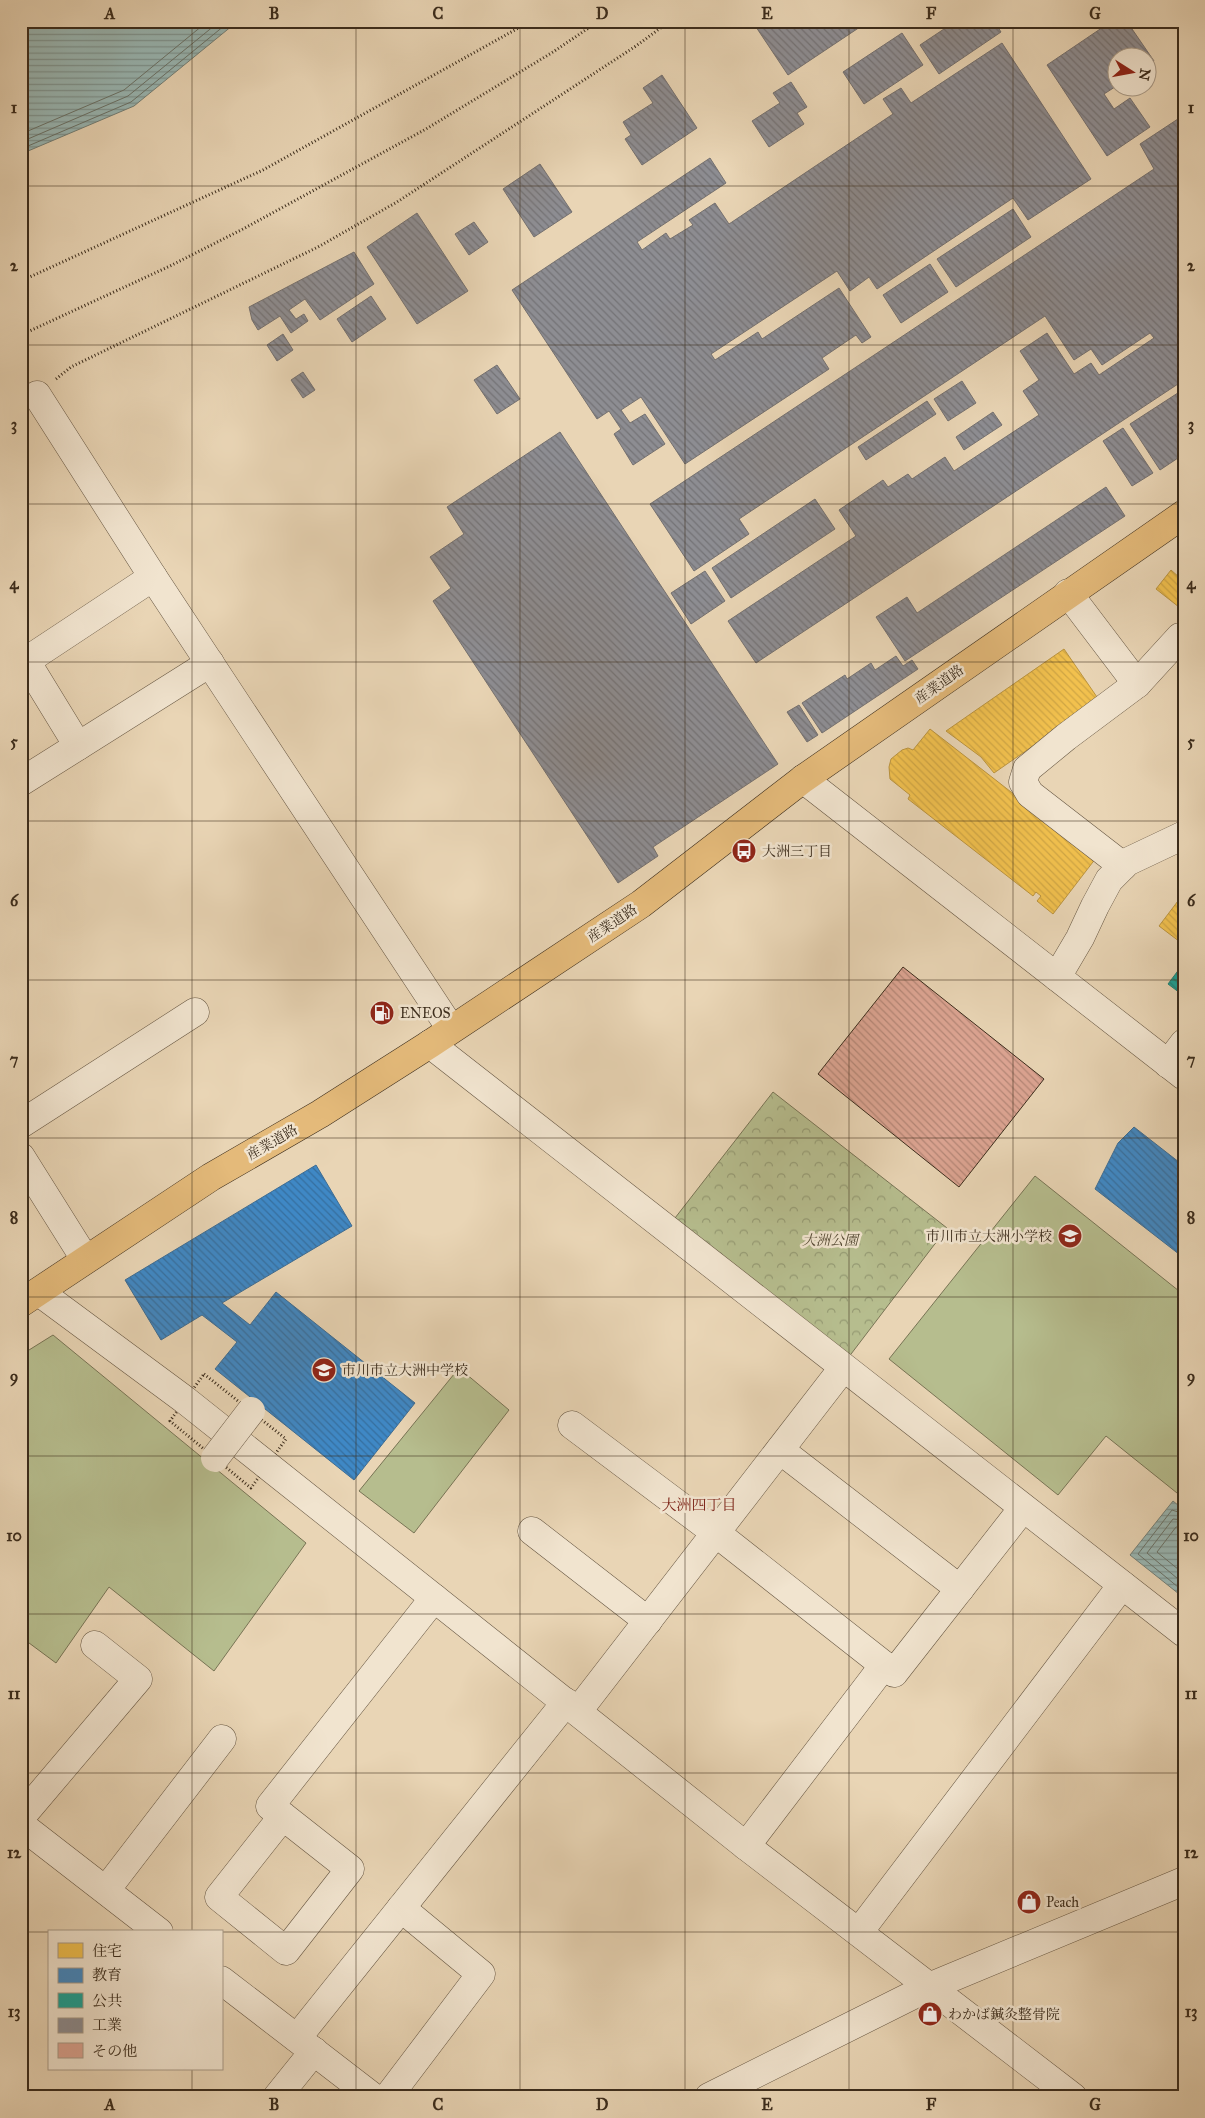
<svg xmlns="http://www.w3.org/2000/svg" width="1205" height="2118" font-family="'IM FELL Great Primer','Noto Serif JP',serif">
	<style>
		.forest { fill: url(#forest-crowns); stroke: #787455 }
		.pitch { fill: #b6bd8e; stroke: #787455 }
		.water { fill: url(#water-rules); stroke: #737f77 }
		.homes { fill: url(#homes-back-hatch); stroke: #bb943f }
		.schools { fill: url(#schools-back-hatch); stroke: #3e6c92 }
		.public { fill: url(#public-back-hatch); stroke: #227f73 }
		.industry { fill: url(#industry-back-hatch); stroke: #74706f }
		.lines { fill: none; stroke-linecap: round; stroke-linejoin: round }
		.shore { stroke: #6a7268; stroke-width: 1 }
		.building { fill: url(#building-back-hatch); stroke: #3b2c1c }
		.minor-casing { stroke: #665642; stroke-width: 29 }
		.major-casing { stroke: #3b2c1c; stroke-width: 29 }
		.path { stroke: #3b2c1c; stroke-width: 3; stroke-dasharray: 1 2.5; stroke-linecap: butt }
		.minor { stroke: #f1e4cf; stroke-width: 28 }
		.major { stroke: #e4ba7a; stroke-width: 28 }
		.minor-bridge-casing { stroke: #665642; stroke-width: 29; stroke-linecap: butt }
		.minor-bridge { stroke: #f1e4cf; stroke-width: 28 }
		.grid { fill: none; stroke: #3b2c1c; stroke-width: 1; stroke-opacity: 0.55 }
		.labels { text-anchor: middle; stroke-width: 5; stroke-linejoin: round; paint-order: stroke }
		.street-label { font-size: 14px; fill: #3b2c1c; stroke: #f1e4cf }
		.poi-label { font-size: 14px; fill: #3b2c1c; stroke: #f1e4cf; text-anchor: start }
		.park-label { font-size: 14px; font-style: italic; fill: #544933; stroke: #f1e4cf }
		.neighbourhood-label { font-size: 15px; fill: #7a1f14; stroke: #f1e4cf }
		.neatline { fill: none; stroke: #3b2c1c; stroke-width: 2 }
		.grid-label { font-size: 16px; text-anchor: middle; font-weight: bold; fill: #3b2c1c }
	</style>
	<defs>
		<pattern id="forest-crowns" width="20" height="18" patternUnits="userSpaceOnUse" patternTransform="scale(1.25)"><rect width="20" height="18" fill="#b6bd8e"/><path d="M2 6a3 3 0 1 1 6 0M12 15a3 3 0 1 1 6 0" fill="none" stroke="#959a73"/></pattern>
		<pattern id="water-rules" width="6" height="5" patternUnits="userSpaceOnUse" patternTransform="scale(1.25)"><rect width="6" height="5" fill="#99b7b4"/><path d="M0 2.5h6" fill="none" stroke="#7e9592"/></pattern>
		<pattern id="homes-back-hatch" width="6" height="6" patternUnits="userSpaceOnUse" patternTransform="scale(1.25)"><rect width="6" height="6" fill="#f2c14e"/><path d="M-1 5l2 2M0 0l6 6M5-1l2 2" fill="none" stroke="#d0a644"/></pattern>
		<pattern id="schools-back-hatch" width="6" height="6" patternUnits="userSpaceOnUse" patternTransform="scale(1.25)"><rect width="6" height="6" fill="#3f88c5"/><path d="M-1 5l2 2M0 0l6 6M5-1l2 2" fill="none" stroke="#366f9f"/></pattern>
		<pattern id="public-back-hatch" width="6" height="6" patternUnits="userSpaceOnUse" patternTransform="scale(1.25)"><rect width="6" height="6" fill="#17a398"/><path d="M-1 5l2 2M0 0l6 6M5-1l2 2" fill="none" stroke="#16857b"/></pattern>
		<pattern id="industry-back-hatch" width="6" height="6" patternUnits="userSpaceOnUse" patternTransform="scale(1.25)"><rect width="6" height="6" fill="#8d8d92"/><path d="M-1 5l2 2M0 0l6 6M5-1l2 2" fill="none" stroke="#747376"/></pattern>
		<pattern id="building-back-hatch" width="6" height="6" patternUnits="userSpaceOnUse" patternTransform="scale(1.25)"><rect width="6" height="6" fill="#dca492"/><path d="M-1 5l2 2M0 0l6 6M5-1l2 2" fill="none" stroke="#b48676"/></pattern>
	</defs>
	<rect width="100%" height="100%" fill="#e9d5b5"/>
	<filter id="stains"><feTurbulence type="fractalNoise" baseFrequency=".004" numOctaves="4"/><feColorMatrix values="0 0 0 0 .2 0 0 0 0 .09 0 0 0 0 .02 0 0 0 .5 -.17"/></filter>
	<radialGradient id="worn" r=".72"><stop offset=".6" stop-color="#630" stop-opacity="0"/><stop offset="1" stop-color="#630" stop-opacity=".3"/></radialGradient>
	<path class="forest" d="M773 1092 947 1228 848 1358 675 1218Z"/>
	<g class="pitch">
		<path d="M1035 1176 1184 1295V1485L1177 1493 1106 1436 1058 1495 889 1359Z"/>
		<path d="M53 1335 306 1543 214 1671 109 1587 56 1663 21 1637V1355Z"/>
		<path d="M459 1368 509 1410 414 1533 359 1491Z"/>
	</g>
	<g class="water">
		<path d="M21 21H238L134 106 21 154Z"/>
		<path d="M1173 1501 1184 1510V1598L1130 1555Z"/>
	</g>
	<g class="homes">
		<path d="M1171 570 1180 578 1184 573V611L1156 589Z"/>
		<path d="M1064 649 1099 700 994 773 981 757 946 731Z"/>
		<path d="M930 729 1096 858 1053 914 1037 901 1041 896 1036 892 1033 896 908 799 910 795 890 779 889 767 891 759 902 750 908 748 913 750Z"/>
		<path d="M1184 893V945L1159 926Z"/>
	</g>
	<g class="schools">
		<path d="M1134 1127 1184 1166V1258L1095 1189 1118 1143Z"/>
		<path d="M316 1165 352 1226 222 1303 250 1325 276 1292 415 1403 354 1480 215 1369 237 1342 202 1315 161 1340 125 1280Z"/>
	</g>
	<path class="public" d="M1183 964 1184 965V996L1168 984Z"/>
	<g class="industry">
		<path d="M752 21H869L788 75Z"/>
		<path d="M956 21H994L1001 32 939 74 920 45Z"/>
		<path d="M1112 21H1138L1130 26 1154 61 1148 65V58H1118V85L1104 94 1114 109 1130 98 1150 127 1107 156 1047 65Z"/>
		<path d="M902 33 923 65 864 104 843 72Z"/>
		<path d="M1002 43 1091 179 1028 220 1013 198 877 289 869 277 850 291 837 271 711 354 715 360 758 332 762 339 839 288 871 337 862 343 856 335 822 358 829 369 685 464 641 397 621 410 630 423 645 414 665 444 633 465 614 434 621 429 609 411 597 419 512 290 710 158 726 183 637 242 642 250 666 233 670 239 693 225 689 220 715 203 729 224 893 114 883 99 901 88 911 103Z"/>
		<path d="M662 75 697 128 642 165 625 139 631 135 623 122 653 103 643 88Z"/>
		<path d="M791 82 807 107 797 113 804 124 769 147 752 121 780 103 773 93Z"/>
		<path d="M1184 115V380L756 663 728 621 856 536 839 510 883 480 888 487 908 474 912 479 945 457 954 471 1039 415 1023 391 1039 380 1020 351 1047 333 1074 374 1091 363 1099 375 1154 338 1150 333 1102 365 1091 349 1074 360 1045 316 739 519 749 534 694 571 650 504 1154 169 1140 144Z"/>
		<path d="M540 164 572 212 534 237 503 189Z"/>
		<path d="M1013 209 1031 237 956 287 937 259Z"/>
		<path d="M417 213 468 291 417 324 367 247Z"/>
		<path d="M474 222 488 242 469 255 455 234Z"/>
		<path d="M354 252 374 284 320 320 305 299 289 310 296 319 304 314 308 321 291 333 280 316 258 330 252 320 249 307Z"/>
		<path d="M930 264 948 292 901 323 883 295Z"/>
		<path d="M371 296 386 319 352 342 337 319Z"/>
		<path d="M283 334 293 350 277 361 267 345Z"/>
		<path d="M497 365 520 399 497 414 474 380Z"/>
		<path d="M303 372 315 390 303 398 291 380Z"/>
		<path d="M962 381 976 403 948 421 934 399Z"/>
		<path d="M1184 389V454L1160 470 1130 424Z"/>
		<path d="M927 401 936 414 866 460 858 447Z"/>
		<path d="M993 412 1002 425 964 450 956 437Z"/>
		<path d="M1123 428 1153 473 1132 486 1103 441Z"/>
		<path d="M560 432 778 764 653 847 658 856 618 883 433 601 451 588 430 557 464 534 447 507Z"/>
		<path d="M1106 487 1125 516 905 661 876 617 907 597 917 613Z"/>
		<path d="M815 499 835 529 731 598 712 568Z"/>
		<path d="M705 571 725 601 691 624 671 593Z"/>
		<path d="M896 656 903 666 912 660 918 669 822 733 802 703 845 675 847 679 871 663 875 670Z"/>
		<path d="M799 705 818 735 807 742 787 712Z"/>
	</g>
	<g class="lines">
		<g class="shore">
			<path d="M21 134 124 90 208 21"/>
			<path d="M21 142 128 96 220 21"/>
			<path d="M21 149 131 102 230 21"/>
			<path d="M1184 1514 1172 1510 1138 1554 1184 1592"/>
			<path d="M1184 1520 1173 1519 1147 1553 1184 1584"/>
			<path d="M1184 1527H1176L1157 1552 1184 1574"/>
		</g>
	</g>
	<path class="building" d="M903 967 1044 1079 959 1187 818 1074Z"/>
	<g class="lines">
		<defs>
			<g id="minor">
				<path d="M37 395 153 577 451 1029"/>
				<path d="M1068 593 1137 684"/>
				<path d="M78 746 26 661 153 577"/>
				<path d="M803 779 1184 1076"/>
				<path d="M21 782 210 663"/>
				<path d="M1123 866 1030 794 1023 782 1027 769 1066 737 1137 684 1180 637"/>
				<path d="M1057 977 1080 938 1095 906 1109 880 1127 862 1184 835"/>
				<path d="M430 1044 1184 1633"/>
				<path d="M1168 1064 1184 1043"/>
				<path d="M21 1124 195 1012"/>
				<path d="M21 1157 85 1259"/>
				<path d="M39 1292 185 1400 746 1846 1073 2097"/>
				<path d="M572 1425 716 1533 894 1673 1023 1508"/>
				<path d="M780 1450 960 1589"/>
				<path d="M532 1531 648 1621"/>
				<path d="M578 1711 843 1368"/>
				<path d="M283 1816 219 1897 286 1951 350 1869 270 1806 434 1598"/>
				<path d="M21 1817 138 1679 95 1645"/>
				<path d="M21 1825 159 1932"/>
				<path d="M746 1846 884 1665"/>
				<path d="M106 1890 222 1739"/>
				<path d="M859 1932 1122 1585"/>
				<path d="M221 1980 373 2097"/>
				<path d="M297 2038 566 1702"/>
				<path d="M277 2097 314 2051"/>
				<path d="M388 2097 481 1974 401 1908"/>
				<path d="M709 2097 929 1987 1184 1881"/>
			</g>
			<path id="major" d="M21 1303 211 1177 320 1114 430 1044 641 904 803 779 1184 514"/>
		</defs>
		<use href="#minor" class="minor-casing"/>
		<use href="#major" class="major-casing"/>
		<g class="path">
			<path d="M21 281 263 170 531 21"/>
			<path d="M21 335 170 266 243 229 426 129 553 52 599 21"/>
			<path d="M21 363 26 372"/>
			<path d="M56 379 71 367 318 247 397 202 636 46 670 21"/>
			<path d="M204 1374 286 1439 251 1488 170 1421Z"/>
		</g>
		<use href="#minor" class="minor"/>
		<use href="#major" class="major"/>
		<defs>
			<path id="minor-bridge" d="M215 1458 251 1411"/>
		</defs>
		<use href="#minor-bridge" class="minor-bridge-casing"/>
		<use href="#minor-bridge" class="minor-bridge"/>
	</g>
	<path class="grid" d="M192 21V1932M356 21V2097M520 21V2097M685 21V2097M849 21V2097M1013 21V2097M21 186H1184M21 345H1184M21 504H1184M21 662H1184M21 821H1184M21 980H1184M21 1138H1184M21 1297H1184M21 1456H1184M21 1614H1184M21 1773H1184M21 1932H49M221 1932H1184M192 2069V2097"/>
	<defs>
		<symbol id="bus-disc" viewBox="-11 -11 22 22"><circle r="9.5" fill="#8f2418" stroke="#f1e4cf"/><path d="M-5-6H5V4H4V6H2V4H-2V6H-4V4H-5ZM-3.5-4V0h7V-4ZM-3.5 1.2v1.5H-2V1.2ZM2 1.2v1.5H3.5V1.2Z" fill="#fff"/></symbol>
		<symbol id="fuel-disc" viewBox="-11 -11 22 22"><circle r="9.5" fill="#8f2418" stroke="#f1e4cf"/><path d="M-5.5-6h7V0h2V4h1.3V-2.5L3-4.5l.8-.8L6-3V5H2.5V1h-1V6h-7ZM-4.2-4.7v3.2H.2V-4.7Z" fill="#fff"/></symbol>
		<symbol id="school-disc" viewBox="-11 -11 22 22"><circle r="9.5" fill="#8f2418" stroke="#f1e4cf"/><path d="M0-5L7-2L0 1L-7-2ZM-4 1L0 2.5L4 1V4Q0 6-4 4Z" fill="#fff"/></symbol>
		<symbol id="shop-disc" viewBox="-11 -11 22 22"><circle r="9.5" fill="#8f2418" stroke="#f1e4cf"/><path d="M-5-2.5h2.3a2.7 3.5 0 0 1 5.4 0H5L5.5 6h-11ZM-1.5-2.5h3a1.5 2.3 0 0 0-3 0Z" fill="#fff"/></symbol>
	</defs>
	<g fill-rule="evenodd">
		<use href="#bus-disc" x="730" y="837" width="28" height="28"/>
		<use href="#fuel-disc" x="368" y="999" width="28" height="28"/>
		<use href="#school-disc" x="1056" y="1222" width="28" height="28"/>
		<use href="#school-disc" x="310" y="1356" width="28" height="28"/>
		<use href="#shop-disc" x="1015" y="1888" width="28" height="28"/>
		<use href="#shop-disc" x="916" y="2000" width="28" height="28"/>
	</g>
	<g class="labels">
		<g class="street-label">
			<text transform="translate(939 684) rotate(-35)" y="5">産業道路</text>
			<text transform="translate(612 923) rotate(-34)" y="5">産業道路</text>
			<text transform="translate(272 1142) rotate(-30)" y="5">産業道路</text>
		</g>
		<g class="poi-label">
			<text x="762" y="856">大洲三丁目</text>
			<text x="400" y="1018">ENEOS</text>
			<text x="1052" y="1241" text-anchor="end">市川市立大洲小学校</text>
			<text x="342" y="1375">市川市立大洲中学校</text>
			<text x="1046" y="1907">Peach</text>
			<text x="948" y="2019">わかば鍼灸整骨院</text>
		</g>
		<g class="park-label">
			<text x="830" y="1245">大洲公園</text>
		</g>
		<g class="neighbourhood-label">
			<text x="699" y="1510">大洲四丁目</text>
		</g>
	</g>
	<rect width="1205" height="2118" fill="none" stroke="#e9d5b5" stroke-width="55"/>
	<rect x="48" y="1930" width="175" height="140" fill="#f1e4cf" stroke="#a89a87"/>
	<rect x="58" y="1943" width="25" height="15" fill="#f2c14e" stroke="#a89a87"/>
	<text x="92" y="1956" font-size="15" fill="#3b2c1c">住宅</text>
	<rect x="58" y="1968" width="25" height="15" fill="#3f88c5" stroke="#a89a87"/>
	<text x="92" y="1980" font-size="15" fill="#3b2c1c">教育</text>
	<rect x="58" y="1993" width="25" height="15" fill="#17a398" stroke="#a89a87"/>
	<text x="92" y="2006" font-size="15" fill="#3b2c1c">公共</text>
	<rect x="58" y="2018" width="25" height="15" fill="#8d8d92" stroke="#a89a87"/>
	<text x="92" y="2030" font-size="15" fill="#3b2c1c">工業</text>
	<rect x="58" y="2043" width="25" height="15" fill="#dca492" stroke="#a89a87"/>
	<text x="92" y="2056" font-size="15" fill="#3b2c1c">その他</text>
	<g transform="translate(1132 72) rotate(101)"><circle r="24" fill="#f1e4cf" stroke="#a89a87"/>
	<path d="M0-4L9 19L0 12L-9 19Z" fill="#8f2418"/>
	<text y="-8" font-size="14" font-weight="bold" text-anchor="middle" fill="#3b2c1c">N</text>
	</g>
	<rect x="28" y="28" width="1150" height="2062" class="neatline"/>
	<g class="grid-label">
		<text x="110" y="19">A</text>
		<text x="274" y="19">B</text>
		<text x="438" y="19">C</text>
		<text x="602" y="19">D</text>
		<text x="767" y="19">E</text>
		<text x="931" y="19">F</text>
		<text x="1095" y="19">G</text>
		<text x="14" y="113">1</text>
		<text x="1191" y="113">1</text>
		<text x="14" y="271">2</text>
		<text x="1191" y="271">2</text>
		<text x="14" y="430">3</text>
		<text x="1191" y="430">3</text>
		<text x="14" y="589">4</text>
		<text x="1191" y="589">4</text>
		<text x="14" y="747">5</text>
		<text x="1191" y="747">5</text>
		<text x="14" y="906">6</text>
		<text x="1191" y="906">6</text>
		<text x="14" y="1065">7</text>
		<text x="1191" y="1065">7</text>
		<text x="14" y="1223">8</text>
		<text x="1191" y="1223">8</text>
		<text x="14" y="1382">9</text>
		<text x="1191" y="1382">9</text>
		<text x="14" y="1541">10</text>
		<text x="1191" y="1541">10</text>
		<text x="14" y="1699">11</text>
		<text x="1191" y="1699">11</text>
		<text x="14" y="1858">12</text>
		<text x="1191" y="1858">12</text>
		<text x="14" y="2017">13</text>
		<text x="1191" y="2017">13</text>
		<text x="110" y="2110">A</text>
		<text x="274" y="2110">B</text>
		<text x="438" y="2110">C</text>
		<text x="602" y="2110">D</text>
		<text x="767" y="2110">E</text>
		<text x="931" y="2110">F</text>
		<text x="1095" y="2110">G</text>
	</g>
	<rect width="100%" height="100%" filter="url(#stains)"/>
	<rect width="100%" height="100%" fill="url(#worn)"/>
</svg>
